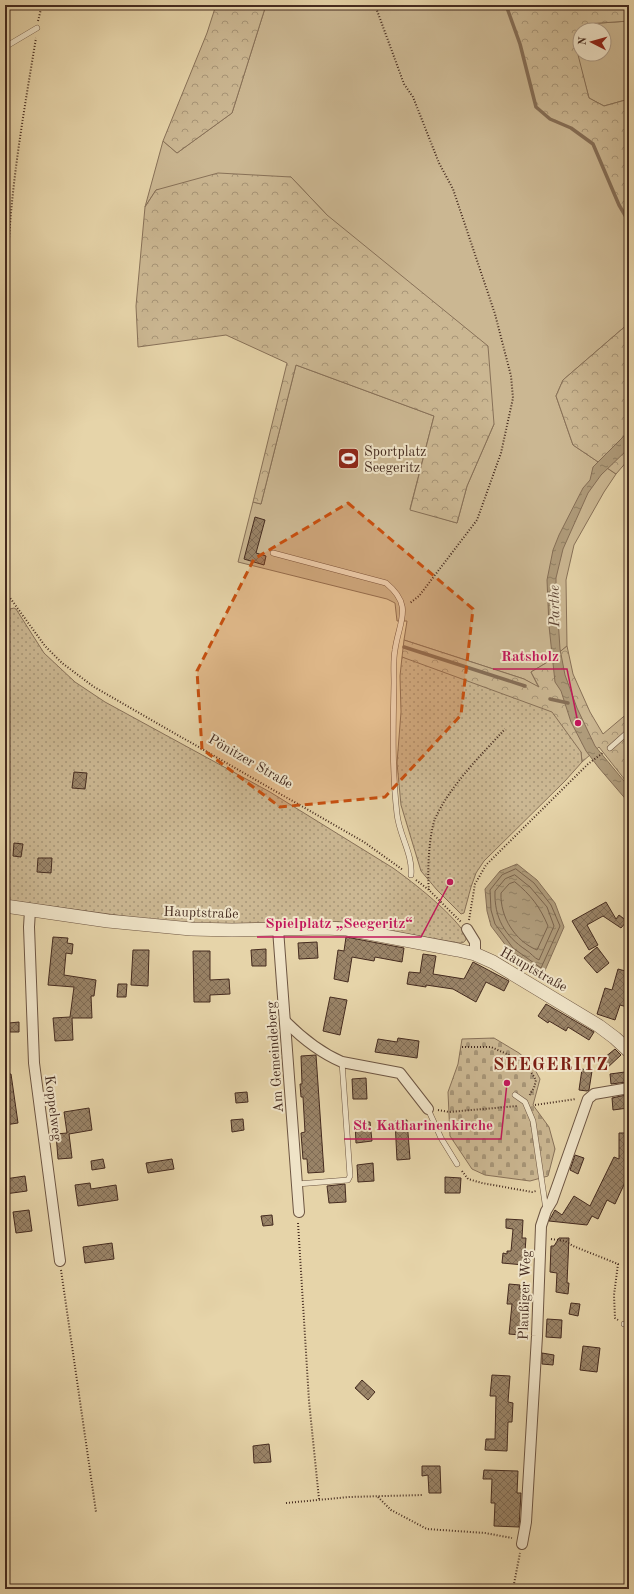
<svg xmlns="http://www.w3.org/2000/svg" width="634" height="1594" font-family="'Old Standard TT',serif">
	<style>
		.green { fill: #cbb792; stroke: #887158 }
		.forest { fill: url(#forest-crowns); stroke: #887158 }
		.cemetery { fill: url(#cemetery-stones); stroke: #887158 }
		.garden { fill: url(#garden-dots); stroke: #887158 }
		.water { fill: url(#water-ripples); stroke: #856e56 }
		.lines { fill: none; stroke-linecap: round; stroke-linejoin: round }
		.shore { stroke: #7a634c; stroke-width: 1 }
		.stream { stroke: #856e56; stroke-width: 3.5 }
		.building { fill: url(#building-cross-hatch); stroke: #452b1f }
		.service-casing { stroke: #6d5542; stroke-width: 6 }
		.minor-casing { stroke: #6d5542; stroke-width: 12 }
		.tertiary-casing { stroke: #6d5542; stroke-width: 14 }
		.path { stroke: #452b1f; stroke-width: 2; stroke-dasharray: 1 2; stroke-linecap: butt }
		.service { stroke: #efe3c7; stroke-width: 5 }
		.minor { stroke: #efe3c7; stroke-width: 10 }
		.tertiary { stroke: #efe3c7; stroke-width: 13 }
		.marked { fill: #c75010; fill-opacity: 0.2; stroke: #c75010; stroke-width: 3; stroke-dasharray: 8 5; stroke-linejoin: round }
		.labels { text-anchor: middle; stroke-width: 4; stroke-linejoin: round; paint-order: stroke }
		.poi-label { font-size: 14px; fill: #452b1f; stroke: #efe3c7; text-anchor: start }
		.street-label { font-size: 14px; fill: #452b1f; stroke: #efe3c7 }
		.water-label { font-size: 15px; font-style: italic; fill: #604736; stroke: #efe3c7 }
		.district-label { font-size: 18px; font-weight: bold; letter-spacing: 1px; fill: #7a1f14; stroke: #efe3c7 }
		.leader { fill: none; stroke: #c2185b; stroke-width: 1.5 }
		.callout-dot { fill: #c2185b; stroke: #efe3c7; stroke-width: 1.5 }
		.callout-label { font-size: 15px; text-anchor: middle; font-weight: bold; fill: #c2185b; stroke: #efe3c7; stroke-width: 4; stroke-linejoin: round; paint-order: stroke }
	</style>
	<defs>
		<pattern id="forest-crowns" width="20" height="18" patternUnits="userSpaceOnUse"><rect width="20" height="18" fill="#cbb792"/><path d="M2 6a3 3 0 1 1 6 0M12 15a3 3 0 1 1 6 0" fill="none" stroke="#a79577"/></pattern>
		<pattern id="cemetery-stones" width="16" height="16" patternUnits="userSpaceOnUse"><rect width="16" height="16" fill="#cbb792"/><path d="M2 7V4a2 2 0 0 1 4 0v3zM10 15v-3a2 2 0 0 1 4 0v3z" fill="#a79577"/></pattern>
		<pattern id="garden-dots" width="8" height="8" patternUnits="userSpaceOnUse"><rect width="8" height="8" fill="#cbb792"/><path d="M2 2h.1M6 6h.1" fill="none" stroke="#a79577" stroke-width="1.8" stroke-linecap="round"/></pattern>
		<pattern id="water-ripples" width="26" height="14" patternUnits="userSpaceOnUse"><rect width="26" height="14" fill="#af9b7a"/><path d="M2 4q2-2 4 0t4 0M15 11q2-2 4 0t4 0" fill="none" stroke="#907f63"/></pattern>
		<pattern id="building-cross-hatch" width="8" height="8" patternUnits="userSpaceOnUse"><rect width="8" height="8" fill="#998367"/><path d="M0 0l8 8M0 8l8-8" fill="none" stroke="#7f6b54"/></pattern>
	</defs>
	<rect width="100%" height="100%" fill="#e6d4a9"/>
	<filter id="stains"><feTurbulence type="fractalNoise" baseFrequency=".005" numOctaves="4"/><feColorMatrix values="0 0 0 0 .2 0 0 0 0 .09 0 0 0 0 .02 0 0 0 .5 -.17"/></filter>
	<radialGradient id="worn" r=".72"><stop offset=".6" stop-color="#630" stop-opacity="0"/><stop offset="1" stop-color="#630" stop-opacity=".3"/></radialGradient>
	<g class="green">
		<path d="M266 5H506L550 119 571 128 593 144 619 205 629 222V323L563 380 556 396 573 445 616 474 604 492 574 545 566 580 567 646 546 663 531 672 539 688 524 679 404 640 407 621H397L395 603 387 599 238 562 253 502 261 504 296 365 434 416 410 509 457 523 467 486 494 424 327 215 291 177 156 190 145 207 163 141 177 153 232 113Z"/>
		<path d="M629 21V99L604 106 589 98 573 39 580 31V54H604V30H581L586 24Z"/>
	</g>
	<g class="forest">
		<path d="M216 5H266L232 113 177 153 163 141 207 33Z"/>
		<path d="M506 5H629V21L586 24 574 39 589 98 604 106 629 99V222L619 205 593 144 571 128 550 119 536 107 520 44Z"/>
		<path d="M218 173 291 177 327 215 488 346 494 424 467 486 457 523 410 510 434 416 296 365 261 504 253 502 287 363 226 335 138 347 136 306 145 207 156 190Z"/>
		<path d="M629 323V459L616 474 573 445 556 396 563 380Z"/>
		<path d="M404 640 524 679 539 687 531 672 546 663 567 646 573 674 590 712 603 734 629 712V785L599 747 582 762 581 752 402 657Z"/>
	</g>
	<path class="cemetery" d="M494 1038 519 1053 532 1064 540 1079 533 1105 549 1127 555 1149 548 1176 530 1181 485 1175 472 1169 450 1136 448 1092 458 1064 462 1039Z"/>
	<g class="garden">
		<path d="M14 608 16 609 44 653 75 682 105 702 270 792 393 868C414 883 455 915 467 937 465 942 464 943 459 943L339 922 200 924 130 917 5 900V640L7 613 10 609Z"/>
		<path d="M402 657 552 712 581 752 582 762 565 781 484 861 476 873 471 887 464 913 461 914 437 890 421 871 401 805 397 763 401 712 400 676Z"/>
	</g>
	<g class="water">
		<path d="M629 431V448L601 475 588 493 563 549 556 578V588L560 649 565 675 577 708 595 746 629 787V803L599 768 586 751 571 722 561 691 555 682 549 626 547 580 553 550 559 535 583 488 590 480 593 467Z"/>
		<path d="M517 864 537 880 555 903 564 927 543 975 522 958 510 951 491 926 487 911 485 889 500 871Z"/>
	</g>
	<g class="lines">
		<g class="shore">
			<path d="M516 869 534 883 551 905 560 926 541 968 513 948 495 924 491 910 490 890 502 875Z"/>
			<path d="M515 875 530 887 547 907 554 926 539 960C534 958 531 953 526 950 505 936 494 918 495 891L505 879Z"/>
			<path d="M515 882C531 895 540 907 548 926L537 950C515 941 500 917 501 893L509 884Z"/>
		</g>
		<g class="stream">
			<path d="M506 5 520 44 536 107 550 119 571 128 593 144 619 205 629 222"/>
			<path d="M404 647 525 686"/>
			<path d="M550 699 568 703"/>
		</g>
	</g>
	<g class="building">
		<path d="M255 517 265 520 256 553 266 556 264 565 244 559Z"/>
		<path d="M74 772 87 773 85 789 72 788Z"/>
		<path d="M14 843 23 844 21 857 13 856Z"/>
		<path d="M38 858H52L51 873 37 872Z"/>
		<path d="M606 902 616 919 619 915 627 921 621 928 603 916 587 925 598 945 589 950 572 921Z"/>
		<path d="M53 937 68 938 67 943 73 944 72 954 66 953 64 975 96 980 94 996H91L92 1018H72L73 1040 55 1041 53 1018 70 1017 74 987 48 985Z"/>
		<path d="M346 937 404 948 402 962 375 957 374 961 352 957 348 982 334 979 338 950 344 951Z"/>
		<path d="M317 942 318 958 299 959 298 943Z"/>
		<path d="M597 947 609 963 597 973 584 958Z"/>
		<path d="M266 949V966H252L251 950Z"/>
		<path d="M133 950H149L148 986 131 985Z"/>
		<path d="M193 951H210V980L229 979 230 994 210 995V1002H194Z"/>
		<path d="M423 954 436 956 433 974 464 979 473 962 509 981 504 991 486 982 476 1002 453 989 426 985V987L407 984 409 972 420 973Z"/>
		<path d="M618 969 629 972V999L627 1007 620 1005 615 1020 597 1014 605 988 612 990Z"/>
		<path d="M118 984H127L126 997H117Z"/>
		<path d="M330 997 347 1000 340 1035 323 1031Z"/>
		<path d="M546 1004 594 1032 589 1040 568 1027 566 1031 549 1021 548 1023 538 1016Z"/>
		<path d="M19 1022V1032H10L9 1023Z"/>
		<path d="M398 1038 419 1041 417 1058 375 1052 378 1039 397 1042Z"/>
		<path d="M615 1049 621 1055 606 1069 599 1062Z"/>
		<path d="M316 1055 324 1172 308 1173 307 1159H303L301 1133 305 1132 303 1097H301L300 1084H302L301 1056Z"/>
		<path d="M582 1069 592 1071 589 1090 587 1091 579 1090Z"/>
		<path d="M625 1072 627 1082 611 1084 610 1074Z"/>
		<path d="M5 1074H11L18 1123 5 1125Z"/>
		<path d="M366 1078 367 1099H353L352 1079Z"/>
		<path d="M247 1092 248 1102 236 1103 235 1093Z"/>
		<path d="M626 1095 628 1108 613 1110 612 1098Z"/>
		<path d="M89 1108 92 1130 69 1134 72 1158 58 1159 56 1134 67 1133 64 1112Z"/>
		<path d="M243 1119 244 1130 232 1132 231 1120Z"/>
		<path d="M407 1120 410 1159 397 1160 395 1121Z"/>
		<path d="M370 1122 372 1141 356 1143 355 1123Z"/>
		<path d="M619 1133H629V1174L615 1204 607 1200 598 1219 592 1216 587 1225 549 1221 555 1210 562 1215 574 1196 590 1206 614 1157 619 1159Z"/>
		<path d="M575 1155 584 1158 578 1174 570 1170Z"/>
		<path d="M103 1159 105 1168 92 1170 91 1161Z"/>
		<path d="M172 1159 174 1169 148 1173 146 1163Z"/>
		<path d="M373 1163 374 1181 358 1182 357 1165Z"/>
		<path d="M25 1176 27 1191 5 1194V1179Z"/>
		<path d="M445 1177 461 1178 460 1193H445Z"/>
		<path d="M90 1183 91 1189 116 1185 118 1200 78 1206 75 1185Z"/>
		<path d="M345 1184 346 1202 329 1203 327 1186Z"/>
		<path d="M29 1210 32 1231 16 1233 13 1212Z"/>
		<path d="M272 1215 273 1225 263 1226 261 1216Z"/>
		<path d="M506 1219 523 1220 522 1238H526L524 1265 502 1263 503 1253 507 1254V1251H511L513 1229 506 1228Z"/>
		<path d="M559 1238H569L567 1283H569L568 1294 556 1292 557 1273 550 1272 551 1246H554Z"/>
		<path d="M112 1243 114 1259 85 1263 83 1247Z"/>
		<path d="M509 1284 520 1285 519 1289H524L520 1335 509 1334 512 1304H507Z"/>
		<path d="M571 1303 580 1304 578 1316 569 1314Z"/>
		<path d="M547 1319 562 1320 561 1338 546 1337Z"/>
		<path d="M583 1346 600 1348 597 1372 580 1370Z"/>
		<path d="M542 1353 554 1355 553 1365 542 1364Z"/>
		<path d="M492 1375 510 1376 508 1402 513 1403 512 1422H508L507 1451 485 1450 486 1439H495L496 1396H490Z"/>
		<path d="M362 1380 375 1392 368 1400 355 1388Z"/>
		<path d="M269 1444 271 1462 254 1463 253 1446Z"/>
		<path d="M422 1466H440L441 1493H429L428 1475 422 1476Z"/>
		<path d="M484 1470 518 1471 517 1493H521L519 1527 494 1526 495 1503H491L492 1479H483Z"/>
	</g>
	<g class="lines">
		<defs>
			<g id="service">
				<path d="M5 47 37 28"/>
				<path d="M273 553 386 583C414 606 399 621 395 650 393 660 394 672 394 683 393 726 392 771 397 814 399 835 413 854 411 875"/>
				<path d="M610 748 629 731"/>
				<path d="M515 1095 525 1102 533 1121 546 1210"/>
				<path d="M428 1109 441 1138 457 1164"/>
				<path d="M297 1184 348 1180 350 1176 342 1062"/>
				<path d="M624 1324 629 1325"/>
			</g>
			<g id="minor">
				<path d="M30 910 29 927 34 1063 60 1261"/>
				<path d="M278 929 299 1212"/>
				<path d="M467 929 475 942V954"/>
				<path d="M286 1022C302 1038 321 1053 342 1062L400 1073 428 1109"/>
				<path d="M522 1544 526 1522 537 1336 541 1226 546 1211 552 1201 588 1099 594 1094 629 1088"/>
			</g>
			<path id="tertiary" d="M5 906 108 921 191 929 232 930 324 928 347 929 458 950 475 954 493 962 599 1026 615 1038 629 1051"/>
		</defs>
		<use href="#service" class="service-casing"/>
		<use href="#minor" class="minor-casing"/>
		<use href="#tertiary" class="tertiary-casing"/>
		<g class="path">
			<path d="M375 5 404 84 413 97 439 163 453 189 495 314 511 376 513 398 501 453 477 520 419 596 410 603"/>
			<path d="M38 21 42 5"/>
			<path d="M5 591 45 646 62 663 94 687 364 842 403 870"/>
			<path d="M5 621 8 594 9 240C13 172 25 105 36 38"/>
			<path d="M416 880 429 890 461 922"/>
			<path d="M429 890C427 874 429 834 435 819 449 787 481 755 505 729"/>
			<path d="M469 920 475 884 486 865 588 764 604 752"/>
			<path d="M462 1047H491L518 1059 529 1069 536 1080 534 1088 529 1096"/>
			<path d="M535 1105 576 1099"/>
			<path d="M438 1110 449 1112 517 1106"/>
			<path d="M462 1171 468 1179 482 1183 532 1192 536 1191"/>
			<path d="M298 1223 309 1401 319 1499"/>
			<path d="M551 1239 565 1241 573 1246 618 1264 614 1295 615 1318 618 1320"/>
			<path d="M61 1270 96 1512"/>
			<path d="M378 1497 391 1510 427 1529 485 1533 512 1538"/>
			<path d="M286 1503 349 1497 423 1495"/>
			<path d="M513 1589 520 1553"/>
		</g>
		<use href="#service" class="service"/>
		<use href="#minor" class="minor"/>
		<use href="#tertiary" class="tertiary"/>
	</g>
	<path class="marked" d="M348 503 473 609 461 715 385 797 280 807 202 749 197 671 254 559Z"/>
	<defs>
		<symbol id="stadium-square" viewBox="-11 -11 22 22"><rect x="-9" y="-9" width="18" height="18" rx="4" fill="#8f2418" stroke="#efe3c7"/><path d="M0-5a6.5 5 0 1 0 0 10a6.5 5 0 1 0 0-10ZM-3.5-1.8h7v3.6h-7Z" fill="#fff"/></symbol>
	</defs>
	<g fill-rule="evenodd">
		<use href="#stadium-square" x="336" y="446" width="25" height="25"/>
	</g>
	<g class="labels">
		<g class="poi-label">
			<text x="364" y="456">Sportplatz<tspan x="364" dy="16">Seegeritz</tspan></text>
		</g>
		<g class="street-label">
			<text transform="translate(251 761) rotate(30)" y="5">Pönitzer Straße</text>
			<text transform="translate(201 912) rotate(2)" y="5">Hauptstraße</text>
			<text transform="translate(534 969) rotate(30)" y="5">Hauptstraße</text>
			<text transform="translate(274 1057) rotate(-94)" y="5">Am Gemeindeberg</text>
			<text transform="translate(54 1108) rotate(83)" y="5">Koppelweg</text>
			<text transform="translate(524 1295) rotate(-88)" y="5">Plaußiger Weg</text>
		</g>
		<g class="water-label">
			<text transform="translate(554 606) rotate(-91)" y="5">Parthe</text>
		</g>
		<g class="district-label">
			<text x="551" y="1070">SEEGERITZ</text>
		</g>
	</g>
	<path class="leader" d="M578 723L567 669H493M450 882L421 937H257M507 1083L501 1139H344"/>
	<g class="callout-dot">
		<circle cx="578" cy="723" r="4"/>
		<circle cx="450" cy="882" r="4"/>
		<circle cx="507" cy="1083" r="4"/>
	</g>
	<g class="callout-label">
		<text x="530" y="661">Ratsholz</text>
		<text x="339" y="928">Spielplatz „Seegeritz“</text>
		<text x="423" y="1130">St. Katharinenkirche</text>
	</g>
	<rect width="634" height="1594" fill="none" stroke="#e6d4a9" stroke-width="20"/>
	<rect x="6" y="6" width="622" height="1582" fill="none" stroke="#452b1f" stroke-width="2"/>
	<rect x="10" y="10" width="614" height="1574" fill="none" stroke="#452b1f"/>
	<g transform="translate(592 42) rotate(276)"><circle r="19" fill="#efe3c7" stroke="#ab9984"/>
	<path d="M0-3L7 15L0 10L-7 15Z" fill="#8f2418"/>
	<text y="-6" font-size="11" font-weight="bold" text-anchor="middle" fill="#452b1f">N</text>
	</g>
	<rect width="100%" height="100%" filter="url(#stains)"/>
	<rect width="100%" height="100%" fill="url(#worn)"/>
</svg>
